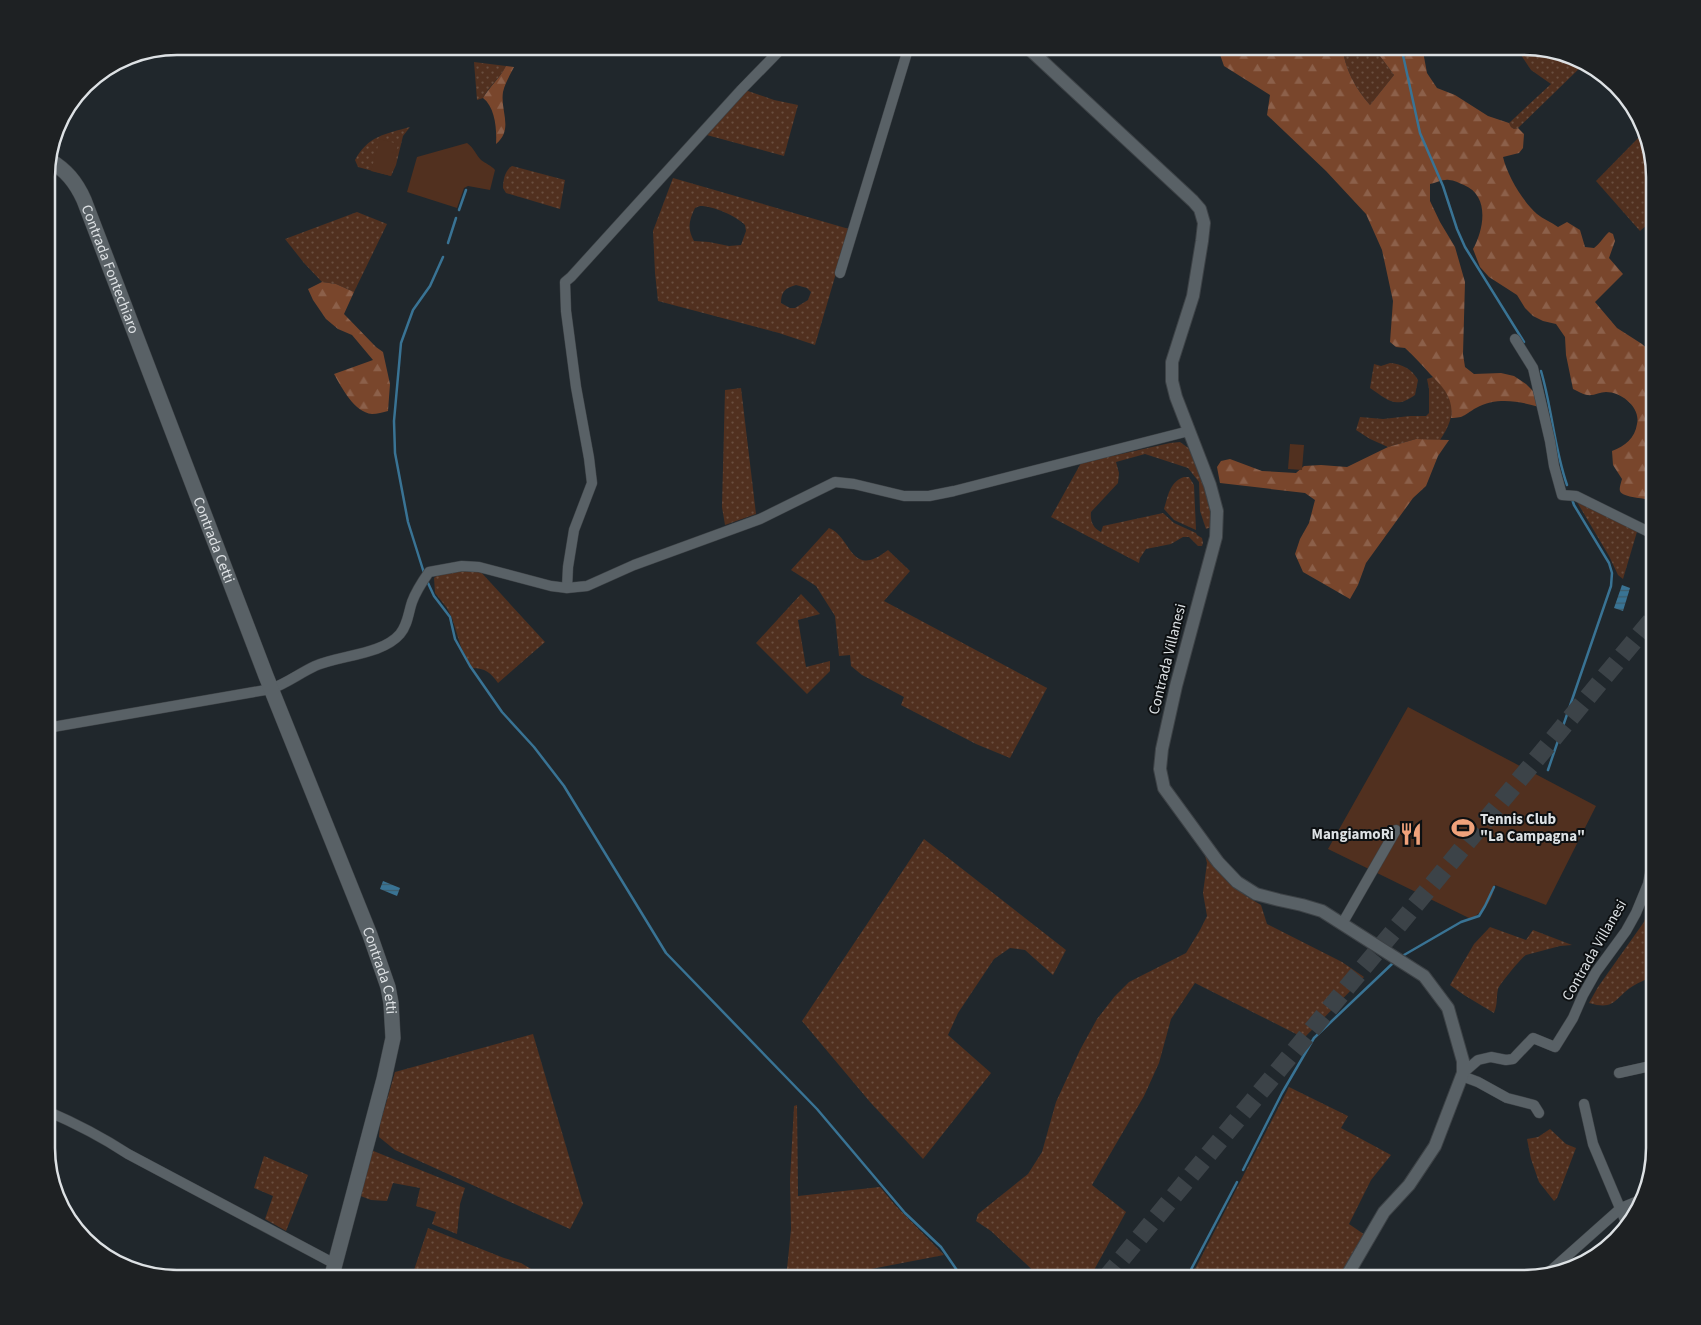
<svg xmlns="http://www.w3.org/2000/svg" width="1701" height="1325" font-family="'Source Sans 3',sans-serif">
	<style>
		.grass { fill: url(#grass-dots); fill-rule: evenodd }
		.forest { fill: url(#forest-firs) }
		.garden { fill: #51301f }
		.water { fill: url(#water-rules) }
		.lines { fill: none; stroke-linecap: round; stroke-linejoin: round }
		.stream { stroke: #397394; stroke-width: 2.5 }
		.trunk-tunnel { stroke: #3c4348; stroke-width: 18; stroke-dasharray: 18 9; stroke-linecap: butt }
		.minor-casing { stroke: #3d4246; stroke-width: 11 }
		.tertiary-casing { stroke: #3d4246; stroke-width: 14 }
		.secondary-casing { stroke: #3d4246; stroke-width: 16 }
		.minor { stroke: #596166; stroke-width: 10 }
		.tertiary { stroke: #596166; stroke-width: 12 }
		.secondary { stroke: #596166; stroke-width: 15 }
		.labels { text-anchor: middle; stroke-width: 4; stroke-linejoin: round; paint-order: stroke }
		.street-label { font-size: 15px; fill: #dde1e4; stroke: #0d1012 }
		.poi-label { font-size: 15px; font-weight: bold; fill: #dde1e4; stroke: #0d1012; text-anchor: start }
		.rim { fill: none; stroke: #dde1e4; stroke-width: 2.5 }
	</style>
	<defs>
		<pattern id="grass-dots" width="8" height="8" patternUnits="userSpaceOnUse" patternTransform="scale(1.25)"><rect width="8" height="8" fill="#51301f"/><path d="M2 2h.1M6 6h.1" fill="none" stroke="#6a4e3f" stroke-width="1.8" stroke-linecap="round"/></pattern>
		<pattern id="forest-firs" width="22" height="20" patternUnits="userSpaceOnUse" patternTransform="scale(1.25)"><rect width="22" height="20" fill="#79462c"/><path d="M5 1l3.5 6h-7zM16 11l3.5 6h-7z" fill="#8c604a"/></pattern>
		<pattern id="water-rules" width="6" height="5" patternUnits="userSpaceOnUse" patternTransform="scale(1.25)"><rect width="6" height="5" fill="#397394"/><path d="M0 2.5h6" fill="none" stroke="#3e5c6c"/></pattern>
	</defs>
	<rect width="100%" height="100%" fill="#20272c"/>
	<g class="grass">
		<path d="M1342 46H1371L1377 52 1394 75 1370 105C1355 88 1345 69 1342 46Z"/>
		<path d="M1515 46H1525L1567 53 1585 63 1518 128 1514 129 1511 127 1509 123 1551 84 1531 70Z"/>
		<path d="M474 62 506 66C500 78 489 86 483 98L477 100Z"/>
		<path d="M745 90 774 100 798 105 784 156 703 134Z"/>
		<path d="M410 127 403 136 396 165 391 176 358 167 355 160C368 136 385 134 410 127Z"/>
		<path d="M1644 132 1655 176V218L1640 231 1596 181Z"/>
		<path d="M512 166 565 180 560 209 506 193 503 188C503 180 505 170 512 166Z"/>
		<path d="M673 178 849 229 815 345 779 333 658 301 655 273 653 231ZM700 206C714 206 736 216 745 225L746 231 741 245 729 246 709 242 694 241C687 229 689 220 695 208ZM796 285 807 288 811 292 808 300 795 308H790L781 303C781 292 785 288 796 285Z"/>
		<path d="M357 212 387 224 354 292 336 284 322 282 304 263 285 239Z"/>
		<path d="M1390 363C1402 364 1412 369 1418 380L1415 395C1395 410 1387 399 1370 388L1374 364 1381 366Z"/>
		<path d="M1433 377C1455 397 1458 414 1440 440L1416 439 1388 447 1370 439 1356 430 1360 417 1383 419 1410 416H1426L1429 413V389L1427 379Z"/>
		<path d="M741 388 756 514 725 525 722 507 725 390Z"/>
		<path d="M1180 442 1194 452 1208 488 1212 517 1211 527 1206 529 1200 511 1199 482 1188 468 1145 454 1116 462 1119 473 1118 483 1091 512C1090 521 1093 528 1101 532L1103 526 1163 513 1174 523 1196 533 1197 535 1202 538 1203 543 1202 546H1198L1189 537H1183L1171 544 1146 549 1140 558 1139 563 1051 517 1081 463 1170 443Z"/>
		<path d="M1184 477H1189L1194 485 1196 530 1174 520 1164 509C1168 497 1169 482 1184 477Z"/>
		<path d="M1574 497 1639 525 1623 579 1618 575 1609 556Z"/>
		<path d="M829 528C852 537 850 580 888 550L910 571 884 601 1047 688 1010 758 976 744 901 705 904 697 862 675 851 666 850 655 839 656 835 616 816 586 791 570Z"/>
		<path d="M479 570 545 642 498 683C491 673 485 668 472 668L461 647 452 618 447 608 435 593 434 578 440 572Z"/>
		<path d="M801 594 820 614 798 620 806 667 830 661V671L807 694 756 643Z"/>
		<path d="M924 839 1066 950 1053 975 1025 950 1010 948 994 959 958 1013 948 1035 991 1073 923 1159 870 1102 802 1021Z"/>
		<path d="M1202 844 1218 871 1226 880 1246 896 1261 905 1267 924 1342 962 1364 977 1304 1038 1195 983 1171 1019 1159 1063 1144 1096 1092 1185 1126 1212 1089 1279H1042L991 1231 976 1221 978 1214 1028 1174 1042 1152 1056 1102 1080 1050 1097 1019 1115 996 1129 982 1186 953 1200 930 1207 916 1203 893 1207 863Z"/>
		<path d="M1646 915C1658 932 1656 957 1654 976 1647 979 1639 982 1633 986 1614 998 1616 1011 1589 1003L1598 987 1644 922Z"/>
		<path d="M1490 927 1526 940 1533 930 1572 945 1560 946 1526 955C1522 957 1499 985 1498 989 1496 998 1498 1003 1494 1013L1464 995 1450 985 1474 944Z"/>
		<path d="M533 1034 583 1204 570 1229 395 1150 379 1137 380 1124 395 1072Z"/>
		<path d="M1289 1087 1348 1116 1341 1128 1391 1155 1371 1180 1349 1224 1365 1235 1339 1279H1196L1192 1276 1195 1269Z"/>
		<path d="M797 1105 798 1196 880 1187 895 1205 944 1255 819 1279H786L791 1229 790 1180 794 1106Z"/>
		<path d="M1550 1129 1566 1144 1576 1148 1557 1198 1554 1201 1539 1182 1531 1159 1527 1139 1538 1137Z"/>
		<path d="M371 1150 465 1188 460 1204 457 1234 432 1224 436 1212 416 1206 420 1188 393 1183 387 1201 371 1200 358 1195Z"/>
		<path d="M264 1156 308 1175 286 1231 265 1219 273 1196 254 1188Z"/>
		<path d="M428 1228 504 1258 521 1263 548 1279H437L414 1270Z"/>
	</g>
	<g class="forest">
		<path d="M1217 46H1342C1345 69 1355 88 1370 105L1394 75 1377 52 1371 46H1422L1427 73 1437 88 1455 95 1488 116 1509 123 1511 127 1514 129 1518 128 1524 134 1523 148 1519 153 1503 157C1507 175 1523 202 1537 214 1543 219 1551 222 1558 227L1567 222 1580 230 1585 247 1594 248C1601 243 1603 237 1609 232L1613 234 1615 241 1609 258 1623 274 1595 302 1617 328 1642 344 1655 356V501C1647 498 1622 498 1620 491 1619 488 1621 483 1622 479L1613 465 1612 451C1625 446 1635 438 1637 424 1641 408 1622 392 1606 392 1600 392 1594 396 1587 395 1582 394 1578 391 1573 389L1566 355 1565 337 1556 324 1543 321 1533 316 1525 308 1517 295 1489 277 1480 267 1473 249C1484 229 1490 196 1464 185 1459 183 1454 180 1449 180 1443 179 1436 183 1430 184V201L1440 222 1455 247 1465 282 1463 354 1465 367 1474 374 1501 373 1514 376 1526 384 1534 392 1539 407C1519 401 1496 397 1476 408 1465 414 1465 418 1451 418 1454 398 1443 387 1430 374 1422 365 1414 356 1405 348L1396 347 1390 342 1393 301 1382 250 1366 214 1326 171 1267 115 1270 95 1224 66Z"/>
		<path d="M506 66 514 67C510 75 505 83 503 92 500 111 514 129 496 144 497 129 495 107 483 98 490 86 500 78 506 66Z"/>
		<path d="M322 282 336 284 354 292 344 314 376 347 383 352 390 384 388 411C383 412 377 414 372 414 354 412 342 388 334 374L373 360 352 335 338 329 326 319 313 300 308 289Z"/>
		<path d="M1416 439 1449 440 1438 456 1426 486 1413 498 1366 563 1358 585 1350 599 1303 572 1295 554 1300 539 1309 523 1315 500 1305 493 1220 483 1217 467 1221 461 1230 459 1262 471 1296 473 1304 466 1321 465 1347 467 1388 447Z"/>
	</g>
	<g class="garden">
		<path d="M380 139 398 144 391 176 371 171Z"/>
		<path d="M467 143C474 148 476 155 481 160 486 164 491 165 495 170L490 190 468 186 464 188 457 208 407 192 417 157Z"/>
		<path d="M1290 444 1304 445 1302 470 1288 469Z"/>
		<path d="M1408 707 1596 806 1546 905 1495 885C1491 903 1486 909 1471 919L1328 849Z"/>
	</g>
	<g class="water">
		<path d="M1622 585 1630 588 1623 611 1614 608Z"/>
		<path d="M383 881 400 888 397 896 380 889Z"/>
	</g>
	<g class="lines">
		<g class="stream">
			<path d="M1401 46 1420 133 1443 186 1457 229 1465 247 1524 342"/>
			<path d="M459 210 466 190"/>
			<path d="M448 243 456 218"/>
			<path d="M1541 371C1552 408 1554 448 1567 485"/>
			<path d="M424 573 408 522 395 453 394 421 401 343 413 310 430 286 443 257"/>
			<path d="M428 583 434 596 450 617 455 639 470 666 502 712 534 747 564 786 666 953 817 1109 905 1213 941 1247 963 1279"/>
			<path d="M1548 770 1611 586 1612 573 1609 563 1574 505 1572 499"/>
			<path d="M1404 955 1461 922 1479 916 1485 906 1494 887"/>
			<path d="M1243 1170 1282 1093 1314 1038 1393 963"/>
			<path d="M1186 1279 1237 1182"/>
		</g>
		<path class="trunk-tunnel" d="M1105 1279 1655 616"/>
		<defs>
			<g id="minor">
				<path d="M840 273 909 46"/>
				<path d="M1515 339 1533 368 1550 441 1554 466 1562 495 1576 496 1655 535"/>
				<path d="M567 588 568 567 574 530 592 483 589 458 576 387 566 311 565 282 571 277 741 90 784 46"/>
				<path d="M47 728 271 689C287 683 300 673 315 666 340 655 382 655 400 634 408 624 408 614 412 602 416 591 422 582 429 572L462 566 479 567 551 586 567 588 587 586 634 565 760 519 835 482 854 484 904 496H929L954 491 1189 431"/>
				<path d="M1342 924 1396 830"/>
				<path d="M1653 1044 1655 1050"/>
				<path d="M1463 1073 1478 1060 1491 1057 1506 1060 1513 1059 1533 1038 1555 1047 1573 1018 1583 995 1596 972 1626 931 1636 913 1648 884 1655 848"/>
				<path d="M1619 1073 1655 1065"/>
				<path d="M1462 1076 1478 1082 1507 1098 1534 1105 1539 1113"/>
				<path d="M1584 1104 1593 1144 1628 1227"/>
				<path d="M47 1111C75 1123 102 1137 128 1154L335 1264"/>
				<path d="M1548 1273 1621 1208 1643 1199"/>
			</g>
			<path id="tertiary" d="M1026 46 1193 201 1200 209 1204 223 1202 241 1193 296 1172 362V381L1176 397 1210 485 1217 511 1216 537 1176 686 1162 749 1160 769 1164 788 1218 862 1237 882 1256 894 1279 900 1302 905 1322 911 1424 976 1448 1008 1463 1061V1073L1435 1146 1409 1185 1384 1212 1345 1279"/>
			<g id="secondary">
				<path id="s1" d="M49 160C66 170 76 182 84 200L266 676 370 935 388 987 391 1003 393 1038 384 1079 331 1279"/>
			</g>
		</defs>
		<use href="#minor" class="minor-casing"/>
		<use href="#tertiary" class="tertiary-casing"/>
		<use href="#secondary" class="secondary-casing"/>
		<use href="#minor" class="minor"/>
		<use href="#tertiary" class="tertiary"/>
		<use href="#secondary" class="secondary"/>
	</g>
	<defs>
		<symbol id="stadium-bare" viewBox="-9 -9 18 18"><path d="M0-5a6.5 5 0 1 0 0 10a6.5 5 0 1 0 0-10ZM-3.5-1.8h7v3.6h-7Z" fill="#f0a27b" stroke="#0d1012" stroke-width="2.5" paint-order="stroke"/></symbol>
		<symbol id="restaurant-bare" viewBox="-9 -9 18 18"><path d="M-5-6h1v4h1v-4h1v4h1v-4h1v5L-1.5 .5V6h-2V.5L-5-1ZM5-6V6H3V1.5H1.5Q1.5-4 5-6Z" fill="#f0a27b" stroke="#0d1012" stroke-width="2.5" paint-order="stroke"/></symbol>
	</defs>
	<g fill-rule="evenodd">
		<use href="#stadium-bare" x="1447" y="812" width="32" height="32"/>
		<use href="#restaurant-bare" x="1395" y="818" width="32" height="32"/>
	</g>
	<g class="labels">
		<g class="street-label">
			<text dy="5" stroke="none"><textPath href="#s1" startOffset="128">Contrada Fontechiaro</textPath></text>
			<text dy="5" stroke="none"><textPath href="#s1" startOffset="418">Contrada Cetti</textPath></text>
			<text transform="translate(1167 659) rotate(-76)" y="5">Contrada Villanesi</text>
			<text transform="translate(1594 950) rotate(-60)" y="5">Contrada Villanesi</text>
			<text dy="5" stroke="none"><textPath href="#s1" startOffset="880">Contrada Cetti</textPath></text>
		</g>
		<g class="poi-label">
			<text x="1480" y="824">Tennis Club<tspan x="1480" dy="17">"La Campagna"</tspan></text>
			<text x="1394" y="839" text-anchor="end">MangiamoRì</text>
		</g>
	</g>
	<path d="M0 0H1701V1325H0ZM177 55H1524A122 122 0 0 1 1646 177V1148A122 122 0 0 1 1524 1270H177A122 122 0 0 1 55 1148V177A122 122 0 0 1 177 55Z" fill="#1e2123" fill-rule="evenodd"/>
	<path class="rim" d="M177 55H1524A122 122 0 0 1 1646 177V1148A122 122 0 0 1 1524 1270H177A122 122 0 0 1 55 1148V177A122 122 0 0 1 177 55Z"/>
</svg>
